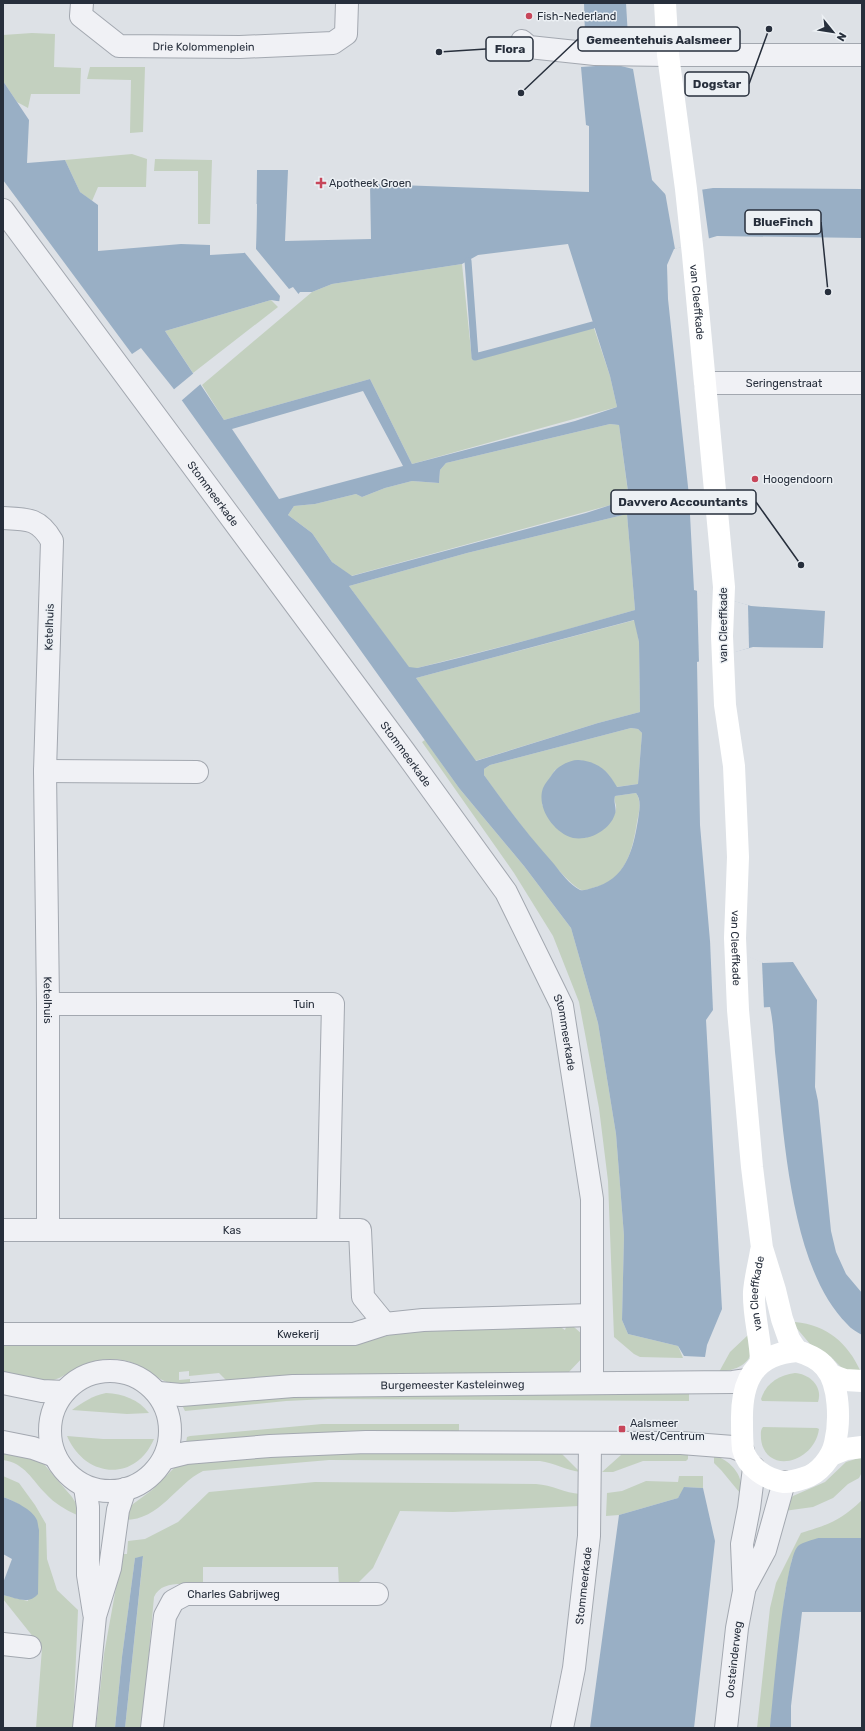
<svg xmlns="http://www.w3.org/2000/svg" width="865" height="1731" font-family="Rubik,sans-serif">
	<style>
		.green { fill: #c3d0bf }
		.water { fill: #99afc5; fill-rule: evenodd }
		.pier { fill: #dde1e6 }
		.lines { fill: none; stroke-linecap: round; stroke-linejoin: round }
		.stream { stroke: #99afc5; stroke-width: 7 }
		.minor-casing { stroke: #a3a8b0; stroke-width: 24 }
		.tertiary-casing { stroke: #a3a8b0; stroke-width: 24 }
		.minor { stroke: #f0f1f5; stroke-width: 22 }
		.tertiary { stroke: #f0f1f5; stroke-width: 22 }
		.secondary { stroke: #fff; stroke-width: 22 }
		.poi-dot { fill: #c7465a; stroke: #ecf0f4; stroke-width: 1.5 }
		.labels { text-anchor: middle; stroke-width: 3; stroke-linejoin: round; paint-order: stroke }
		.poi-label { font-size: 11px; fill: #272f3c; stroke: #ecf0f4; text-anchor: start }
		.street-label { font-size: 11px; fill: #272f3c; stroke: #ecf0f4 }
		.leader { fill: none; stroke: #272f3c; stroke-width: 1.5 }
		.callout-dot { fill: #272f3c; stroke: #ecf0f4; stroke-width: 1.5 }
		.callout { fill: #ecf0f4; stroke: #272f3c; stroke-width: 1.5 }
		.callout-label { font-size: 12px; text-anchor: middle; font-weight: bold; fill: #272f3c }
	</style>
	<rect width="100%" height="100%" fill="#dde1e6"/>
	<g class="green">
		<path d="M32 33 55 34 54 67 81 68 80 94H31L28 108 17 102 3 81V35Z"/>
		<path d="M90 67H145L143 132 130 133 131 80 87 79Z"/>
		<path d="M132 154 147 159 146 187H98L92 201 80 192 65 160Z"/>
		<path d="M155 159 212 160 210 224H198V171H154Z"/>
		<path d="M462 264 472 360 593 325 610 376 617 407 412 464 370 379 224 420 202 385 312 292 332 284Z"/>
		<path d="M271 300 278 307 193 373 165 331Z"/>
		<path d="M610 424 619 425 629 500 351 576 332 562 312 533 288 515 294 506 315 504 356 494 362 497 385 488 412 481 439 483 440 470 446 463Z"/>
		<path d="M627 514 635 610 551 634 417 668H409L349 586 467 553Z"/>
		<path d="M635 620 639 642 640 712 598 723 475 761 416 678Z"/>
		<path d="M631 728 638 729 642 733 638 784 616 787C607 768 598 765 579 760L555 770 543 789 542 805 584 838C599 834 612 826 616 809 617 804 613 801 615 796L636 793C642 801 639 813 637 822 633 848 626 880 596 887 592 888 586 891 582 890 566 887 496 793 484 775V769L490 765Z"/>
		<path d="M425 740 459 788 524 866 571 928 598 1023 616 1134 624 1236 622 1320 628 1334 678 1346 683 1358 640 1357 634 1354 614 1337 608 1181 599 1108 579 1002 553 936 514 873 422 742Z"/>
		<path d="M795 1322C827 1325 848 1343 861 1372L843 1369 831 1357 810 1344 794 1325Z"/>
		<path d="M567 1324 574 1327 583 1335 585 1355 567 1374 229 1383 219 1373 189 1376V1371L179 1372V1380L190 1379V1387C184 1386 175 1386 169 1383 147 1374 139 1359 111 1359 98 1359 84 1363 73 1370 63 1376 57 1381 45 1381L3 1374V1346L341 1344 387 1336 411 1329 559 1326 565 1330Z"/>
		<path d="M748 1335C749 1339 752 1346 751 1351 750 1366 731 1371 719 1372L730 1352Z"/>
		<path d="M795 1373C810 1374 823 1387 818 1402L762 1401 761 1399C766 1383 779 1375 795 1373Z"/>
		<path d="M689 1390V1401L328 1399 286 1401 185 1411 182 1405 279 1393Z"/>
		<path d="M106 1393C123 1394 138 1399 149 1413L127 1414 72 1410C83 1402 92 1396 106 1393Z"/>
		<path d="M322 1424H459V1435L186 1443 187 1437 190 1436Z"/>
		<path d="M763 1427 817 1428 819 1429C814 1464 765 1475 761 1439 761 1435 760 1430 763 1427Z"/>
		<path d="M67 1436 103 1439H154C135 1483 85 1478 67 1436Z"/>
		<path d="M3 1449 43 1463 72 1497 77 1505V1515C66 1510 54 1503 46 1494 32 1480 25 1463 3 1460Z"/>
		<path d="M562 1451V1454L580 1472C566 1470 554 1463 540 1461L329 1460 203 1471C176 1484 160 1520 125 1520L128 1510 133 1504 152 1490 176 1466 183 1463 275 1453Z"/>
		<path d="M621 1451 688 1452V1459L686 1461H643L613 1472H602L621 1455Z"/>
		<path d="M714 1456C726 1458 739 1470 741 1483 742 1486 740 1490 740 1493L721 1470 714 1463Z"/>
		<path d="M862 1457V1472L859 1478 848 1484 833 1498 813 1507 784 1511 789 1501 793 1496 825 1482 846 1462Z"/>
		<path d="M3 1476 19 1483 35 1505 46 1524 47 1559 57 1590 78 1610 73 1728H36L42 1648 3 1599V1595L28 1601 37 1520C27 1510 17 1501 3 1497Z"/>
		<path d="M679 1476H703V1488L685 1487 678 1498 619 1515 606 1516 607 1493 622 1491 646 1481 678 1482Z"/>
		<path d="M315 1482 536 1484C552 1485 565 1493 580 1494L579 1506 453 1512 400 1511 373 1568 356 1585 339 1586 338 1567H203V1585C187 1585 162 1579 154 1597L142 1728H125L143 1557 135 1558 122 1657 115 1728H96L104 1654 119 1571 120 1554H127L128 1541 145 1539 178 1522 209 1492Z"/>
		<path d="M862 1500V1538H818L792 1559 785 1593 770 1728H757L770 1608 776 1583 801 1533C830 1524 840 1521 862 1500Z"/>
	</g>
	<g class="water">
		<path d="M584 3H626L628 37 617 42V65L633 69 652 180 666 195 713 188 862 189V238L717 236 674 249 667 265 668 299 689 496 694 590 751 606 825 611 823 648 753 647 697 662 700 825 710 941 763 963 793 962 817 1000 815 1087 818 1101 831 1231 836 1252 846 1274 862 1293V1335C857 1332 851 1329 847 1324 789 1266 784 1131 775 1052 774 1037 773 1021 770 1007L713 1010 706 1020 722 1309 707 1345 705 1357 684 1356 678 1346 628 1334 622 1320 624 1236 616 1134 598 1023 571 928 524 866 459 788 173 388 141 348 132 354 3 180V81L29 120 27 163 65 160 80 192 98 205V251L181 244 210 245V255L244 253 256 247 257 170H288L285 241 371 239 370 184 589 192V126L586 125 581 67 596 66V42L585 35ZM568 244 610 376 617 407 575 421 412 464 370 379 224 420 165 331 271 300C283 302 292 303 300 292H312L332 284 462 264 478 255ZM363 391 403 466 279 499 232 429ZM610 424 619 425 629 499 586 513 352 576 332 562 312 533 288 515 294 506 315 504 356 494 362 497 385 488 412 481 439 483 440 470 446 463ZM627 514 635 610C562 631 490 651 417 668L409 667 349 586 467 553ZM634 620 639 642 640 712 598 723 476 761 416 678ZM631 728 638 729 642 733 638 784 617 787C608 771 599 762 579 760 571 759 558 766 553 773 550 778 545 783 543 788 536 808 554 833 573 838 590 841 610 830 615 814 617 808 613 802 615 796L636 793C642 800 639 812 638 820 633 850 626 880 592 888 588 889 584 891 580 890 570 885 561 873 554 864 529 836 506 806 484 775V769L490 765Z"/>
		<path d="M684 1487 703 1488 715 1541 694 1728H590L619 1515 678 1498Z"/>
		<path d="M3 1497C13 1500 33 1510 37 1520 38 1523 38 1527 39 1530L38 1594C29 1605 16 1598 3 1595V1583L12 1559 3 1554Z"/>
		<path d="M818 1538H862V1612H802L791 1706V1728H770C773 1700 784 1560 798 1546 803 1542 813 1540 818 1538Z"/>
		<path d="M143 1556 125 1728H115L122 1657 135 1558Z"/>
	</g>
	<g class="pier">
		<path d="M702 188 709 239 675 249 665 192 667 193Z"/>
		<path d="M254 204H257L256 249 289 289 293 287 300 296 296 301 285 304 279 303 280 296 245 253V251L254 246Z"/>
		<path d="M195 372 203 382 181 401 172 391Z"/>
		<path d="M697 590 748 605 749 648 699 663Z"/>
		<path d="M710 940 762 962 764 1009 713 1011Z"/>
	</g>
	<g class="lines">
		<path class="stream" d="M468 261 475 357 593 325"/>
		<defs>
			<g id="minor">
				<path id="s1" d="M82 3 81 16 119 46 240 47 333 43 346 34 347 3"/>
				<path d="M522 41 529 47 595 54 668 55H862"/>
				<path id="s2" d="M3 210 404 751 506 892 562 1006 592 1199V1383"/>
				<path id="s3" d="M706 383H862"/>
				<path id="s4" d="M3 518C27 519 39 518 52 541L45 771 48 1004V1230"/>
				<path d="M45 771 197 772"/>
				<path id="s5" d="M48 1004H333L328 1229"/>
				<path id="s6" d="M3 1230H360L363 1297 385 1324"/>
				<path id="s7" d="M3 1334H354L385 1324 423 1320 591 1315"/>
				<path d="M85 1487 88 1507V1575L94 1613"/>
				<path d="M3 1644 30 1647"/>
				<path d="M84 1728 95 1616 110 1568 118 1510 125 1489"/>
				<path id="s8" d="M152 1728 165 1616 173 1601 186 1594H377"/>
				<path id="s9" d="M562 1728 574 1668 589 1536 590 1443"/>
			</g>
			<g id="tertiary">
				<circle cx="110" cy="1431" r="60"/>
				<path d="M3 1383 42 1391 64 1392"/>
				<path id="s10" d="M159 1393 181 1395 293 1386 733 1382 747 1380"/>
				<path d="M3 1442 33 1448 55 1456"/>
				<path d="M166 1458 186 1453 270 1446 366 1442 681 1443 733 1447 743 1451"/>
				<path d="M744 1589 765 1550 784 1482"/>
				<path id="s11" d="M726 1728 737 1628 744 1591 742 1544 749 1508 754 1468"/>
			</g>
		</defs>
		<use href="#minor" class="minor-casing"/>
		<use href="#tertiary" class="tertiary-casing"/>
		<use href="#minor" class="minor"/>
		<use href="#tertiary" class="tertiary"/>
		<g class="secondary">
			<path id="s12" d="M665 3 668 55 686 189 693 255 724 587 722 636 725 705 734 766 738 857 735 938 738 1010 752 1167 762 1248 775 1290 782 1319 789 1339 797 1351"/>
			<path d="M797 1351C807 1354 818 1358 825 1367 840 1384 840 1422 835 1443 832 1457 819 1474 804 1478 798 1480 790 1482 784 1482 767 1480 747 1467 743 1449 742 1441 742 1431 742 1422 741 1382 753 1354 797 1351Z"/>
			<path id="s13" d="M761 1363C761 1339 753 1316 754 1292 755 1278 759 1264 761 1251"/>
			<path d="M831 1375 845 1380 862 1381"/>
			<path d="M831 1455 846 1449 862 1447"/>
		</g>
	</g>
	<g class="poi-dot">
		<circle cx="529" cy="16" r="4"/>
		<path d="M319 177h4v4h4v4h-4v4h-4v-4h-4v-4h4z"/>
		<circle cx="755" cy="479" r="4"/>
		<rect x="618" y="1425" width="8" height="8" rx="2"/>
	</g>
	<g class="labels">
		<g class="poi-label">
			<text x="537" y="20">Fish-Nederland</text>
			<text x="329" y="187">Apotheek Groen</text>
			<text x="763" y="483">Hoogendoorn</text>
			<text x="630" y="1427">Aalsmeer<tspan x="630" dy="13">West/Centrum</tspan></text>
		</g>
		<g class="street-label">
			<text dy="4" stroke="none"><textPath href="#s1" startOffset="146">Drie Kolommenplein</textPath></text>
			<text dy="4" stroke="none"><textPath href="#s12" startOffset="301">van Cleeffkade</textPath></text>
			<text dy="4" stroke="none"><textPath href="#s3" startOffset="78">Seringenstraat</textPath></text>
			<text dy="4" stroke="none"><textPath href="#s2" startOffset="353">Stommeerkade</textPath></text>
			<text transform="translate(723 625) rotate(-90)" y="4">van Cleeffkade</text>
			<text transform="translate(49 627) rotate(-88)" y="4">Ketelhuis</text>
			<text dy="4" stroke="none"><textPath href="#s2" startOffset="677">Stommeerkade</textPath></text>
			<text dy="4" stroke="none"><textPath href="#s12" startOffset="949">van Cleeffkade</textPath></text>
			<text dy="4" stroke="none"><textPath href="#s4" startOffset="517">Ketelhuis</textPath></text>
			<text dy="4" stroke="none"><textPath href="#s5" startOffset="256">Tuin</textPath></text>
			<text dy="4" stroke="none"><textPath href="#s2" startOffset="1001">Stommeerkade</textPath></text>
			<text dy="4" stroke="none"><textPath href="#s6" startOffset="229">Kas</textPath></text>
			<text dy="4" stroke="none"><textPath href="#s13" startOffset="70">van Cleeffkade</textPath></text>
			<text dy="4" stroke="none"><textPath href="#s7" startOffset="295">Kwekerij</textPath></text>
			<text dy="4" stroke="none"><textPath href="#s10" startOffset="294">Burgemeester Kasteleinweg</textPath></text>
			<text dy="4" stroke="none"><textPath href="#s9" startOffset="144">Stommeerkade</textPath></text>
			<text dy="4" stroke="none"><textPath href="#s8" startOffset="192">Charles Gabrijweg</textPath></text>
			<text dy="4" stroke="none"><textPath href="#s11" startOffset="69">Oosteinderweg</textPath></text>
		</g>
	</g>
	<path class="leader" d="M521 93L578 39M439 52L486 49M769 29L749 84M828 292L821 222M801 565L756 502"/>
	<g class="callout-dot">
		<circle cx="521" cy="93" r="4"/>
		<circle cx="439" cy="52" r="4"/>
		<circle cx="769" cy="29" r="4"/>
		<circle cx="828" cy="292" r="4"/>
		<circle cx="801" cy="565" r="4"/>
	</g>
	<g class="callout">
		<rect x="578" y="27" width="162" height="24" rx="4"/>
		<rect x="486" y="37" width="47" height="24" rx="4"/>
		<rect x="685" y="72" width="64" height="24" rx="4"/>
		<rect x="745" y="210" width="76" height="24" rx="4"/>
		<rect x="611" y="490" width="145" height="24" rx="4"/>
	</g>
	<g class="callout-label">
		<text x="659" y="44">Gemeentehuis Aalsmeer</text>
		<text x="510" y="53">Flora</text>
		<text x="717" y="88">Dogstar</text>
		<text x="783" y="226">BlueFinch</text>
		<text x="683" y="506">Davvero Accountants</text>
	</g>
	<rect width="865" height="1731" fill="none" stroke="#272f3c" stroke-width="8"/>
	<g transform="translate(833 32) rotate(120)" stroke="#ecf0f4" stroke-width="3" paint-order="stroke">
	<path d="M0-3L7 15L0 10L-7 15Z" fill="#272f3c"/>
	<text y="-6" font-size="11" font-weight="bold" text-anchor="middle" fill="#272f3c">N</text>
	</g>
</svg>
